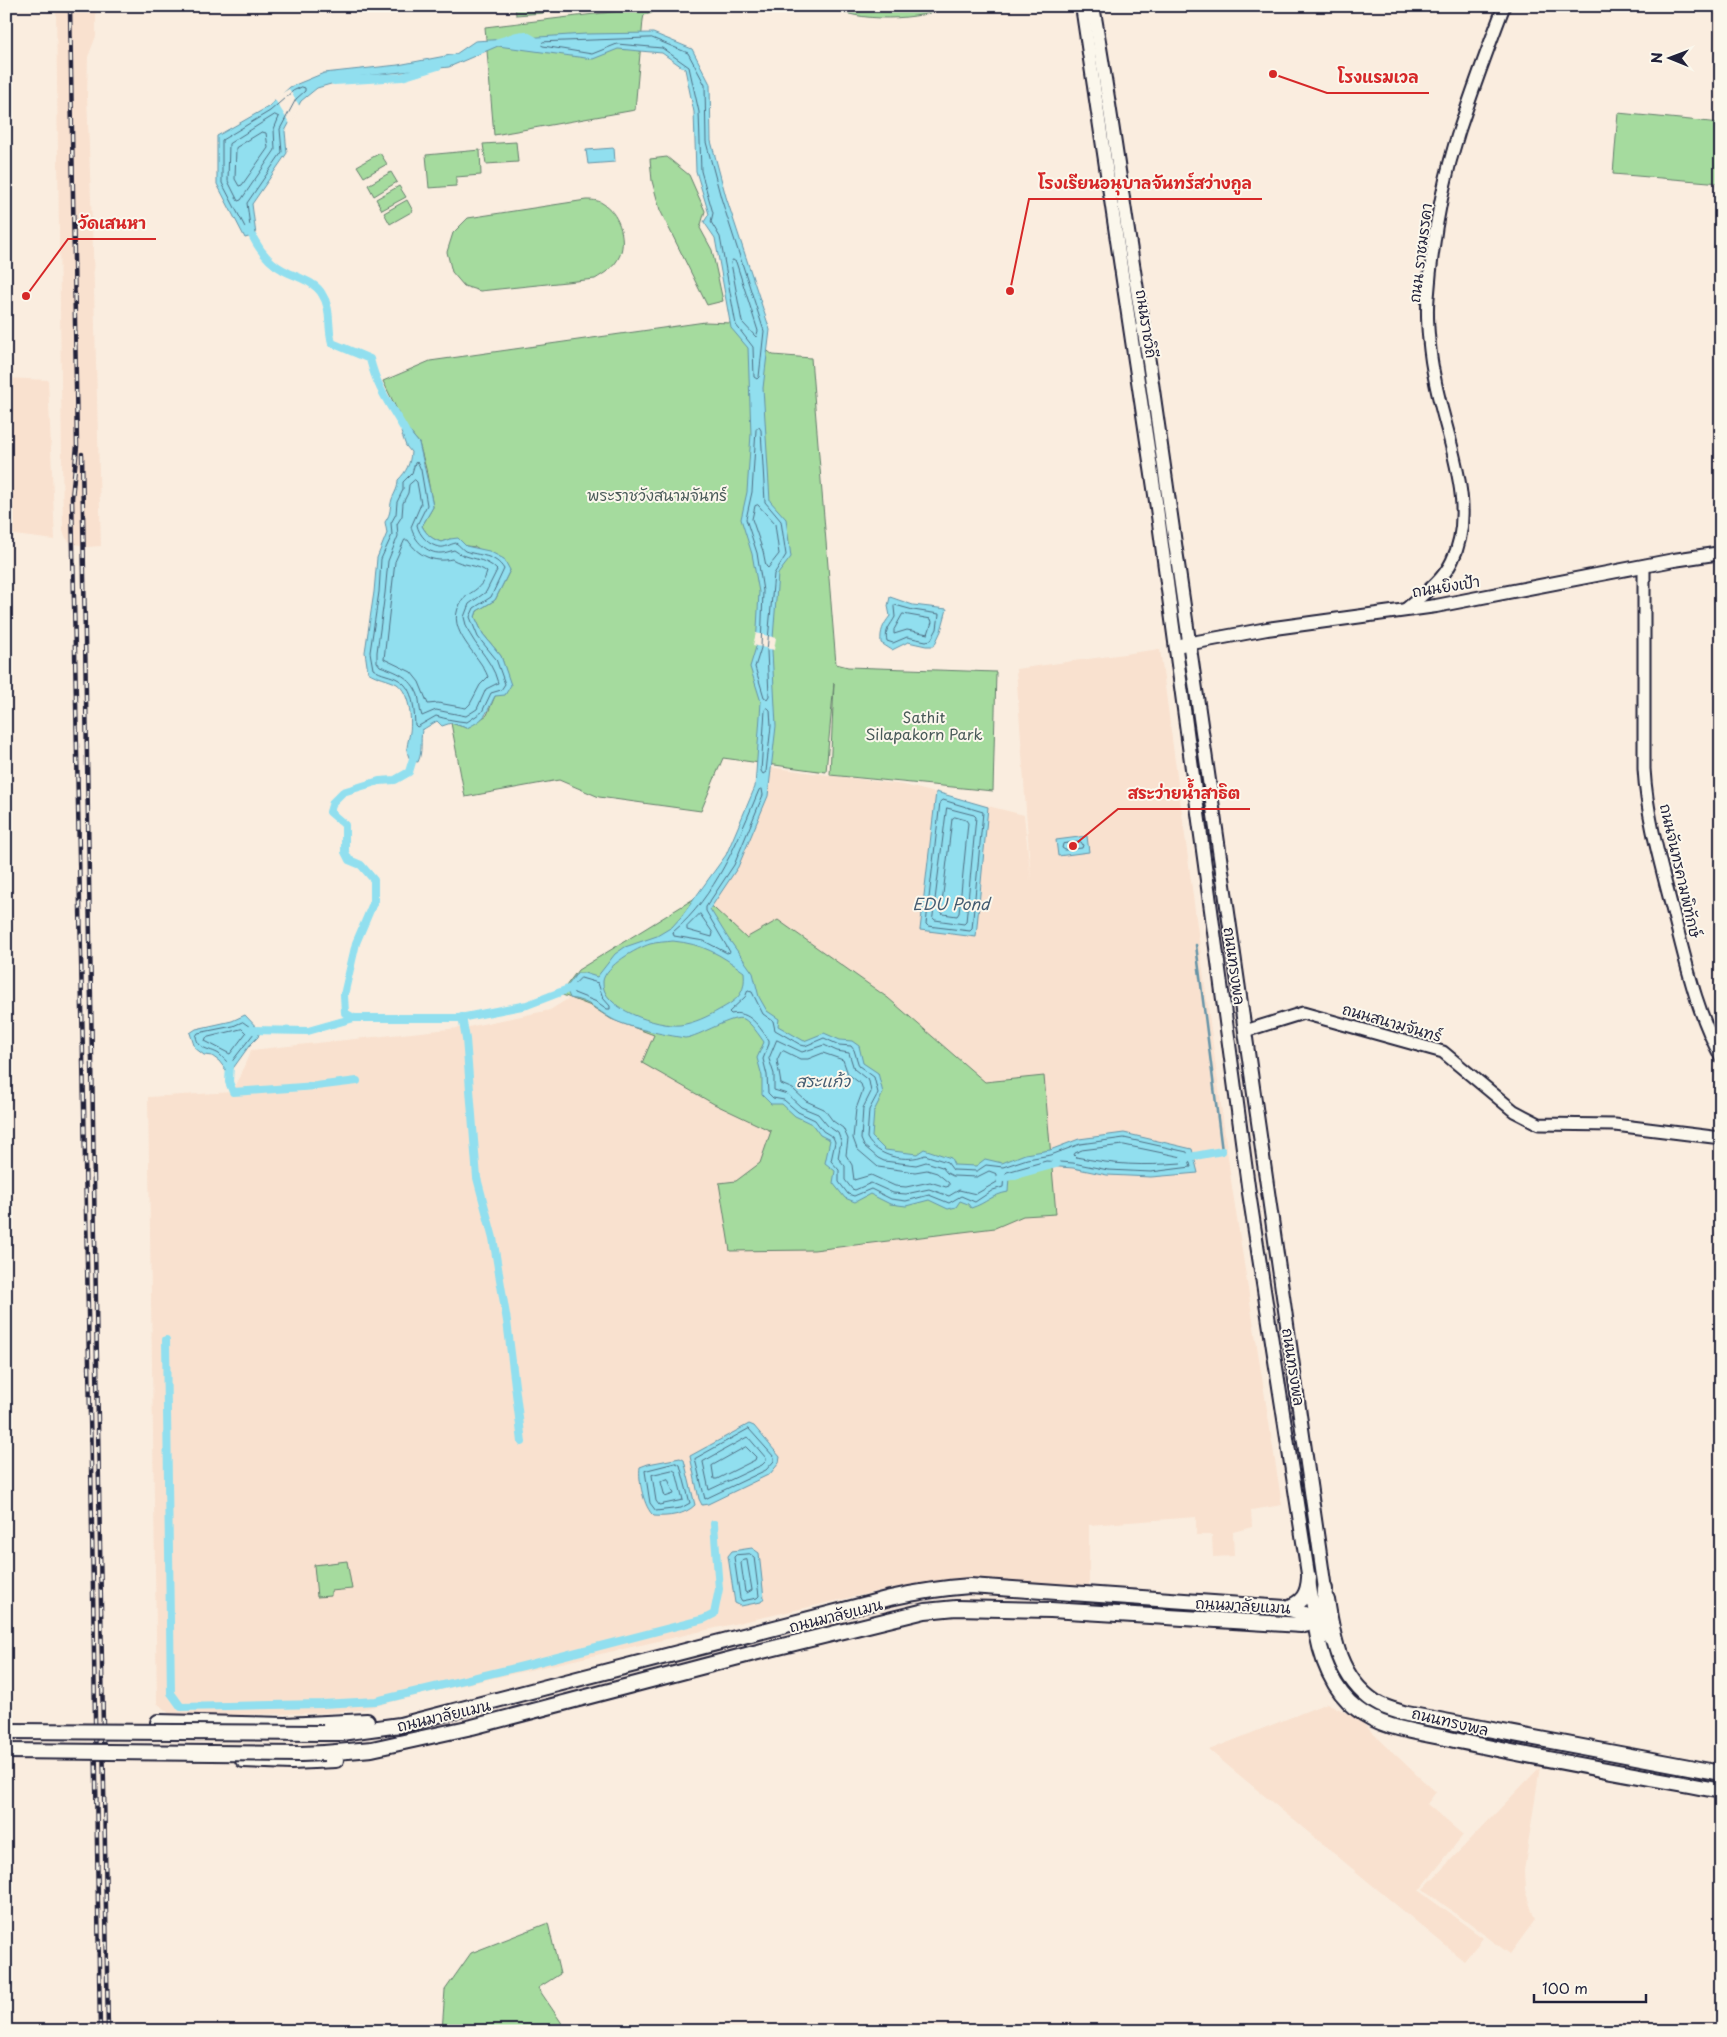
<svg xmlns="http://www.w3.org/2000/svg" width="1727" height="2037" font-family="'Playpen Sans','Playpen Sans Thai',sans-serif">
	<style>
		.built { fill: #f9e1cf }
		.green { fill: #a5db9e; stroke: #647e6c }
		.water { fill: #91dfef; stroke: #6593a7; fill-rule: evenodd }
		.pier { fill: #faeddf }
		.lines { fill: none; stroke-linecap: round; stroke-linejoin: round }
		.shore { stroke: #4e6e83; stroke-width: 1 }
		.stream { stroke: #6593a7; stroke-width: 2.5 }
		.canal { stroke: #91dfef; stroke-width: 8 }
		.tertiary-casing { stroke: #22223b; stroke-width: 15 }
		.secondary-casing { stroke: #22223b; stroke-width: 16 }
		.trunk-casing { stroke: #22223b; stroke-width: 18 }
		.tertiary { stroke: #fbf7ec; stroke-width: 11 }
		.secondary { stroke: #fbf7ec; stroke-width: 12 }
		.trunk { stroke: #fbf7ec; stroke-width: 14 }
		.rail-casing { stroke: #22223b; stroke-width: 4.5 }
		.rail { stroke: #fbf7ec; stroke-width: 2.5; stroke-dasharray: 8; stroke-linecap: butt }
		.trunk-bridge-casing { stroke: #22223b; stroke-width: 18; stroke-linecap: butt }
		.trunk-bridge { stroke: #fbf7ec; stroke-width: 14 }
		.labels { text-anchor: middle; stroke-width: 4; stroke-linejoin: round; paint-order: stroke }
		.street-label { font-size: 15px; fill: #22223b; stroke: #fbf7ec }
		.park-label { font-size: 15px; fill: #495a59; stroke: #fbf7ec }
		.water-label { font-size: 16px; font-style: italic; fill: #435b71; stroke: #fbf7ec }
		.leader { fill: none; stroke: #d62828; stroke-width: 2 }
		.callout-dot { fill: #d62828; stroke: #fbf7ec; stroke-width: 2 }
		.callout-label { font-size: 16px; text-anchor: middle; font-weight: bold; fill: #d62828; stroke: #fbf7ec; stroke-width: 4; stroke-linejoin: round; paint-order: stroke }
	</style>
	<rect width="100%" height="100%" fill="#faeddf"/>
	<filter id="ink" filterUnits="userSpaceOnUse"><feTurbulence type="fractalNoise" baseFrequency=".02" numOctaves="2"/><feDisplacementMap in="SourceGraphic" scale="10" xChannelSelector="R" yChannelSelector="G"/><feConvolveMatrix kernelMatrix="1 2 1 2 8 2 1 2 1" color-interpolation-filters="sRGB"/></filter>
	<g filter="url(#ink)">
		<g class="built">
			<path d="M56 6H96V36L88 57 87 95 93 252 101 546 87 547 71 543 66 538 63 531Z"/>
			<path d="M6 378 48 380 55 540 6 534Z"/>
			<path d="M1160 649 1232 1187 1282 1505 1251 1510 1252 1527 1233 1532 1234 1556 1213 1557 1212 1535H1196V1517L1089 1525V1586L966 1579 893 1588 432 1692 359 1710 323 1713 172 1716 157 1703 148 1097 233 1092 251 1050 468 1027 550 1010 685 926 726 879 769 767 904 785 1024 815 1031 881 1016 669Z"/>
			<path d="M1327 1703 1356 1717 1419 1777 1436 1792 1427 1804 1463 1835 1419 1891 1483 1938 1464 1961 1209 1750Z"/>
			<path d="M1540 1767 1524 1871 1525 1890 1535 1920 1510 1954 1423 1889Z"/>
		</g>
		<g class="green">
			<path d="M515 6H542L543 13 516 15Z"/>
			<path d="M637 6H655V10L652 13 644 15 643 20 635 110 494 135 485 27 637 9Z"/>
			<path d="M832 6H946C926 21 851 23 832 6Z"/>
			<path d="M1618 113 1721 123V183L1613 174Z"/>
			<path d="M516 142 518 162 486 164 483 144Z"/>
			<path d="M480 150 481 175 456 177V186L429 188 426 155Z"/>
			<path d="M380 153 387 164 364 177 357 166Z"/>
			<path d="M667 157 689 175 705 211 700 228 712 250 723 301 707 305 660 210 652 181 650 159Z"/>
			<path d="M391 172 397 182 374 196 368 185Z"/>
			<path d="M399 186 406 197 382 210 376 199Z"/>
			<path d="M407 200 413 211 390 224 384 213Z"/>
			<path d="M586 200C591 200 598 200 602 203 618 212 627 237 620 255 615 267 605 273 595 279L480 291 464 286 452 272 447 252 453 233 468 218Z"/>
			<path d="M705 322 732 323 773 355 811 358 836 664 848 667 996 672 993 791 830 775 834 683 826 772 723 758 701 811 599 797 559 780 465 797 451 723 467 728 487 715 495 696 510 685 501 656 483 634 475 617 477 611 495 600 510 570 476 547 466 546 450 539 441 542C432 539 427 535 422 526L433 507 426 469 419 443 405 426 383 381 430 361Z"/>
			<path d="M700 895 746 938 778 920 888 998 985 1082 1044 1076 1056 1214 1023 1216 995 1228 814 1250 730 1251 719 1183 736 1181 760 1163 771 1131 714 1104 642 1063 654 1035 611 1019 591 1006 560 994 578 970Z"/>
			<path d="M347 1561 352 1589 331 1591V1596L317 1597 314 1565Z"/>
			<path d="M548 1923 560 1974 538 1988 567 2031H442L445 1990 471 1953Z"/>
		</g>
		<g class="water">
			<path d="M653 33 692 49 710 84 711 141 726 197 770 330 763 388 770 501 786 519 791 557 778 574 772 651 776 726 768 796 738 867 710 909 728 938 753 973 759 997 767 1011 779 1019 778 1026 804 1041 824 1033 840 1040 852 1041 859 1046 863 1063 878 1073 883 1093 874 1111 872 1137 885 1150 917 1154 924 1149 951 1158 954 1165 976 1166 985 1159 1002 1163 1025 1154 1050 1150 1079 1139 1124 1133 1192 1149 1198 1173 1151 1177 1107 1175 1073 1168 1046 1166 1009 1176 1008 1192C991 1195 987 1203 971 1208L968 1204 960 1201 956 1207 948 1209 929 1200 906 1206 890 1204 870 1194 855 1202 845 1198 833 1183 835 1171 825 1163 830 1140 820 1135 812 1124 795 1116 782 1104H771L762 1095V1076L757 1058 764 1042C759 1035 751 1023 744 1019 733 1014 699 1037 685 1038 666 1035 628 1028 612 1019 596 1010 590 1001 570 998L566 988 577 973H584L597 977 615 954 625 947 657 936 672 927 681 917 726 855 755 787 761 702 750 667 756 647 759 592 752 554 741 519 747 492 751 434 748 348 731 328 715 238 704 222 709 214 696 171 694 112 685 69 662 53 618 49 593 59 498 46 449 67 355 77 317 88 301 101 285 131 287 153 252 204 256 235 245 238 217 184V136L268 107 290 87 324 73 398 65 456 54 475 41 586 34ZM673 941C703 944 720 954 744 972 746 994 737 1000 719 1010 707 1017 694 1023 680 1025 659 1027 600 1009 603 981 605 966 637 948 650 944 657 942 666 942 673 941Z"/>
			<path d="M614 148 615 162 588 164 586 150Z"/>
			<path d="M405 426 419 443 430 491 433 507 422 526C427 535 432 539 441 542L450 539 458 538 466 546 489 551 504 559 510 570 495 600 477 611 475 617 483 634 501 656 511 685 505 695 495 696C485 715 487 718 467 728L451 723 442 726 437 721 422 730C420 742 423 751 418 762L411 761C404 750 408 744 410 732 412 718 409 692 397 684 388 679 377 678 368 672L365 652 374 592 377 558 387 533 385 522C392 512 389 509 392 499 395 492 398 488 398 480 407 471 410 464 411 452L406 446 401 432Z"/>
			<path d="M890 597 913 605 947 609 941 631 934 646H926L908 642 892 650 881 643C880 631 883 625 890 616L888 606Z"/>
			<path d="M936 792 988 807 976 937 920 930Z"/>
			<path d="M1087 836 1089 852 1058 856 1056 840Z"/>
			<path d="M245 1015 260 1031 258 1037 249 1046 229 1074 219 1061 212 1056 204 1055 195 1048 190 1033 196 1029 232 1021Z"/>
			<path d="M749 1424 754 1426 780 1457 779 1463 770 1474 708 1504 702 1505 699 1499 690 1456Z"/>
			<path d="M680 1458 684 1460 695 1505C685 1515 668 1517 654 1516 644 1508 638 1480 640 1467L648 1464Z"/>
			<path d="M752 1548 759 1553 764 1598 761 1602 741 1606 735 1603 728 1556 732 1551Z"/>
		</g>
		<g class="pier">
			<path d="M289 89 300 107 290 124 274 98Z"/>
			<path d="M756 633 776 638 774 650 753 645Z"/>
		</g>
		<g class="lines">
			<g class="shore">
				<path d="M652 38 688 53 705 85 706 142 721 198 764 331 759 377 757 379 754 377 753 347 736 325 720 237 711 222 713 213 701 171 699 112 689 67 662 48 617 44 592 54 543 46 540 44 543 42Z"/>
				<path d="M302 87 305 88V91L296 99 280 129 282 152 247 203 250 227 246 229 222 183V140L270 111 293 91Z"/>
				<path d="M275 115 279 117 274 129 275 150 241 200 238 201 228 181 229 144Z"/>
				<path d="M262 132 266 133 268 148 242 185 239 186 235 179 236 148Z"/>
				<path d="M733 260 736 262 758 331 756 337 742 322 731 263Z"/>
				<path d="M759 427 761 430 765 502 781 521 786 555 774 574 767 651 769 696 767 699 764 697 755 667 761 648 763 591 757 553 746 519 752 492 756 430Z"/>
				<path d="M418 463 421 470 427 505 417 525C419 535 429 546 440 547 445 548 450 544 456 543 459 545 462 549 465 551 479 556 495 554 504 569L491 597 474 608 470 617 478 637 496 659 505 684 501 690 491 693 482 712 467 722C456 721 446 719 436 716L417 727 415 725C414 710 414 689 399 680 391 675 381 675 373 669L370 652 379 592 381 559 392 535 391 523 396 514 397 502 403 490V482L412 473 415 463Z"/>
				<path d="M415 480 417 482 421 504 411 527C414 540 427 554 441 553 446 553 450 551 454 550 466 560 486 557 497 570L486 592 469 604 464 617C468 643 491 655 498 683L486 689 477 709 466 716 436 710 422 716C419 709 420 702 418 695 411 677 397 672 380 666L377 662V652L385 593 388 561 398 536 397 524 402 516 403 503 408 493 409 485Z"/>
				<path d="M758 505 775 524 779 554 768 568 766 566 763 551 752 519 755 506Z"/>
				<path d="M405 540H408C418 556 434 563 452 559 463 566 477 564 487 572 481 593 468 590 460 604 445 631 480 654 488 677L480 685 470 704 466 708 438 703 428 704 419 682 411 672 384 659 395 562Z"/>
				<path d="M895 605 913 610 939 614 937 629 931 640 926 641 907 637 893 643 887 641C884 630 891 625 895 617L894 607Z"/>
				<path d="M903 614 931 619 932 622 928 634 907 630 894 634V630Z"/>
				<path d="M768 708 770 710 771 726 766 772 763 774 761 771 765 710Z"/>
				<path d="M762 789 763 795 734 865 706 907V911L730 952 727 953 704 941 674 936 673 932C716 896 738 840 759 790Z"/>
				<path d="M943 800 983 812 972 929 970 931 928 926 926 924 940 802Z"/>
				<path d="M947 808 974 815 976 817 966 922 964 924 935 920 933 918Z"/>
				<path d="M955 817 966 820 968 823 959 913 957 916 943 914 941 911 952 819Z"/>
				<path d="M1081 842 1083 845 1082 848 1065 850 1062 848 1063 844Z"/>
				<path d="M700 914 713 933 712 937 687 930V927Z"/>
				<path d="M581 978 598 983 603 998 610 1006V1009H607L597 1002 574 993 572 987Z"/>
				<path d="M748 991 752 992 763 1014 773 1021 775 1030 801 1045 805 1046 824 1038 839 1045 851 1046 854 1050 859 1066 874 1077 878 1093 869 1110 867 1138C877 1157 907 1163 925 1155L947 1162 953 1170 977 1171 986 1165 1003 1167 1027 1159 1051 1155 1080 1144 1124 1138 1187 1152 1191 1167 1151 1172 1108 1170 1073 1163 1046 1161 1007 1172 1004 1175 1003 1187 993 1190 975 1202 961 1196 949 1203 929 1195 906 1201 891 1199 871 1189 854 1196 848 1194 839 1182V1170L831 1161 835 1142 833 1137 823 1131 815 1120 798 1112 784 1100 773 1098 768 1093 767 1075 763 1059 769 1044V1040C759 1027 750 1010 731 1014L729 1012 745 997Z"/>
				<path d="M243 1022 250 1027 254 1033 230 1064C226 1062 223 1057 219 1054 209 1048 198 1050 196 1036L198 1033 233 1026Z"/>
				<path d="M242 1029 246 1033 230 1054 205 1041 206 1038Z"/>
				<path d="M777 1040 802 1052 824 1045 837 1051 849 1053 854 1069 869 1081 871 1092 863 1108 861 1139 864 1146 878 1158 884 1161 916 1165 926 1162 942 1167 947 1173 953 1176 977 1177 989 1171 997 1174V1182L976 1194 959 1190 949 1196 929 1189 906 1194 893 1193 871 1183 855 1190 852 1189 845 1180V1166L838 1158 841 1141 838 1133 828 1126 818 1114 801 1107 787 1094 774 1090V1074L769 1059Z"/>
				<path d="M784 1051 800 1059H808L823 1053 843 1060 848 1074 861 1084 863 1090 856 1109 853 1138 857 1149 878 1167 915 1172 927 1170 937 1173 949 1183V1186L946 1187 930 1182 906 1187 895 1186 871 1175 854 1180 852 1165 846 1155 848 1139 843 1128 833 1121 824 1109 806 1101 793 1089 781 1084 777 1060 781 1052Z"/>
				<path d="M1124 1145 1182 1157 1183 1161 1181 1163C1143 1166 1114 1165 1076 1157L1074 1155 1075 1153 1082 1150Z"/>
				<path d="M749 1429 774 1457V1461L766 1470 705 1499 695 1459Z"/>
				<path d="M748 1437 766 1458V1461L762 1465 709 1490 703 1462Z"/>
				<path d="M746 1447 756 1457 755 1460 717 1479H714L712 1466Z"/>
				<path d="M676 1463 680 1465 690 1503 681 1508 656 1511 650 1503 645 1471Z"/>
				<path d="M673 1470 676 1472 683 1500 659 1505 656 1501 652 1475Z"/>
				<path d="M668 1479 674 1494 665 1497 661 1482Z"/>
				<path d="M750 1554 754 1557 759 1596 757 1598 742 1601 740 1598 734 1557 736 1555Z"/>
				<path d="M747 1560 752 1590 747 1593 745 1592 741 1563 742 1561Z"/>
			</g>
			<path class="stream" d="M1196 945 1222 1151"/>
			<g class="canal">
				<path d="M499 42C519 37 519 29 538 43"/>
				<path d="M334 81 402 77 438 66"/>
				<path d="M249 229C256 245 266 261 283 270 295 277 315 281 322 294 332 309 327 326 332 343L370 359C378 392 393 408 408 436"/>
				<path d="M415 752 409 772 395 780 379 781 343 792 333 802 330 812 345 825V852L349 860 361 865 374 880V901L356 943 344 995 345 1013 354 1018H460L527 1005 571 988H577"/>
				<path d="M462 1017 466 1039 477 1178 493 1238 507 1321 522 1442"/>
				<path d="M250 1030 308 1031 354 1018"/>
				<path d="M230 1064 229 1082 233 1092 316 1086 357 1081"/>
				<path d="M1184 1158 1222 1151"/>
				<path d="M1000 1179 1056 1164"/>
				<path d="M166 1340 171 1693 181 1707 322 1704 376 1701 523 1666 704 1619 714 1614 719 1589 714 1524"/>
			</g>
			<defs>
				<g id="tertiary">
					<path d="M1644 566V769C1647 818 1661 865 1673 912 1686 962 1696 1011 1721 1057"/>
					<path d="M1406 609C1422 595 1442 582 1452 561 1479 507 1445 435 1435 380 1430 358 1426 320 1428 298 1432 242 1442 184 1459 131 1473 89 1488 48 1504 6"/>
					<path d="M1245 1031 1303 1013 1443 1052 1514 1111 1539 1124 1615 1125 1721 1138"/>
				</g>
				<g id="secondary">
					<path d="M1082 6 1157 508 1249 1193 1315 1619"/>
					<path d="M1093 6C1114 125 1128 244 1149 362L1325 1589"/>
					<path d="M1181 645 1267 629 1436 606 1674 560 1721 553"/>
				</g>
				<g id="trunk">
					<path d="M1327 1600C1333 1638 1339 1678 1375 1702 1384 1708 1397 1711 1407 1714L1721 1773"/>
					<path d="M1286 1608C1303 1603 1308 1594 1309 1578"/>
					<path d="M1315 1619C1319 1653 1329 1687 1357 1709 1382 1729 1419 1732 1450 1739 1539 1759 1630 1774 1721 1791"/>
					<path d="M158 1722 285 1725 367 1721"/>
					<path d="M323 1733H341L400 1725 890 1598C917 1592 942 1588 970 1586L1286 1608C1306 1613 1323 1621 1333 1640"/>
					<path d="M324 1753 372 1749 472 1727 754 1653 925 1611 956 1608 1051 1610 1301 1625C1320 1621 1325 1607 1325 1589"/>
					<path d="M243 1760 291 1762 336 1760"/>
				</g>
			</defs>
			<use href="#tertiary" class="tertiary-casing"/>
			<use href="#secondary" class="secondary-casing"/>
			<use href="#trunk" class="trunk-casing"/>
			<use href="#tertiary" class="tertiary"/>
			<use href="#secondary" class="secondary"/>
			<use href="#trunk" class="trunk"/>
			<defs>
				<g id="rail">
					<path d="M70 6 77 446 72 498 91 1464 100 2031"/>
					<path d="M82 454 108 2031"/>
				</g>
			</defs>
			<use href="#rail" class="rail-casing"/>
			<use href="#rail" class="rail"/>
			<defs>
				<g id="trunk-bridge">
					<path d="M6 1731 323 1733"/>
					<path d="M6 1751 301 1754 324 1753"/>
				</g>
			</defs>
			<use href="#trunk-bridge" class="trunk-bridge-casing"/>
			<use href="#trunk-bridge" class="trunk-bridge"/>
		</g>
	</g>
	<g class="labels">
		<g class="street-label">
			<text transform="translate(1421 253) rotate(-83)" y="5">ถนน ราชมรรคา</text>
			<text transform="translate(1146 324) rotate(81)" y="5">ถนนราชวิถี</text>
			<text transform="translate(1446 587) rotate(-9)" y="5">ถนนยิงเป้า</text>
			<text transform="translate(1680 871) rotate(77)" y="5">ถนนจันทรคามพิทักษ์</text>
			<text transform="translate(1234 966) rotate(82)" y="5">ถนนทรงพล</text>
			<text transform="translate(1392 1023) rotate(16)" y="5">ถนนสนามจันทร์</text>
			<text transform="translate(1293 1367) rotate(81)" y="5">ถนนทรงพล</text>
			<text transform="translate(1243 1606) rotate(3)" y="5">ถนนมาลัยแมน</text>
			<text transform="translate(836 1616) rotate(-14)" y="5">ถนนมาลัยแมน</text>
			<text transform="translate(444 1716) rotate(-13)" y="5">ถนนมาลัยแมน</text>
			<text transform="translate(1450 1722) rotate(13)" y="5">ถนนทรงพล</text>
		</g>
		<g class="park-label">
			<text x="657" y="501">พระราชวังสนามจันทร์</text>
			<text x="924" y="723">Sathit<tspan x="924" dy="17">Silapakorn Park</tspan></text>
		</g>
		<g class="water-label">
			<text x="951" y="910">EDU Pond</text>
			<text x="823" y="1087">สระแก้ว</text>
		</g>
	</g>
	<path class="leader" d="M1273 74L1327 93H1429M1010 291L1029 199H1262M26 296L68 239H156M1073 846L1118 809H1250"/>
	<g class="callout-dot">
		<circle cx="1273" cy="74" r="5"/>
		<circle cx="1010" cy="291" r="5"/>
		<circle cx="26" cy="296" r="5"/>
		<circle cx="1073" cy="846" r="5"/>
	</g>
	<g class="callout-label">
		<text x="1378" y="83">โรงแรมเวล</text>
		<text x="1145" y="189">โรงเรียนอนุบาลจันทร์สว่างกูล</text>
		<text x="112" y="229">วัดเสนหา</text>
		<text x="1184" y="799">สระว่ายนำ้สาธิต</text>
	</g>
	<rect width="1727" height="2037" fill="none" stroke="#fbf7ec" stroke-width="25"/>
	<rect x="12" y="12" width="1702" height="2012" fill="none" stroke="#22223b" stroke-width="2" filter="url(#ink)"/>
	<g transform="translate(1670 58) rotate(271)" stroke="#fbf7ec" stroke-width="4" paint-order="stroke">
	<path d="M0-4L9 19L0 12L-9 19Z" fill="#22223b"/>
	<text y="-8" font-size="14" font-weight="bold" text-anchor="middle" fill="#22223b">N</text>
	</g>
	<path d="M1534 1994v8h112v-8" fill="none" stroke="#22223b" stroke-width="2.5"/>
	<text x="1542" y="1994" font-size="15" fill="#22223b" stroke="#fbf7ec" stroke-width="4" paint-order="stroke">100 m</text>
</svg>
